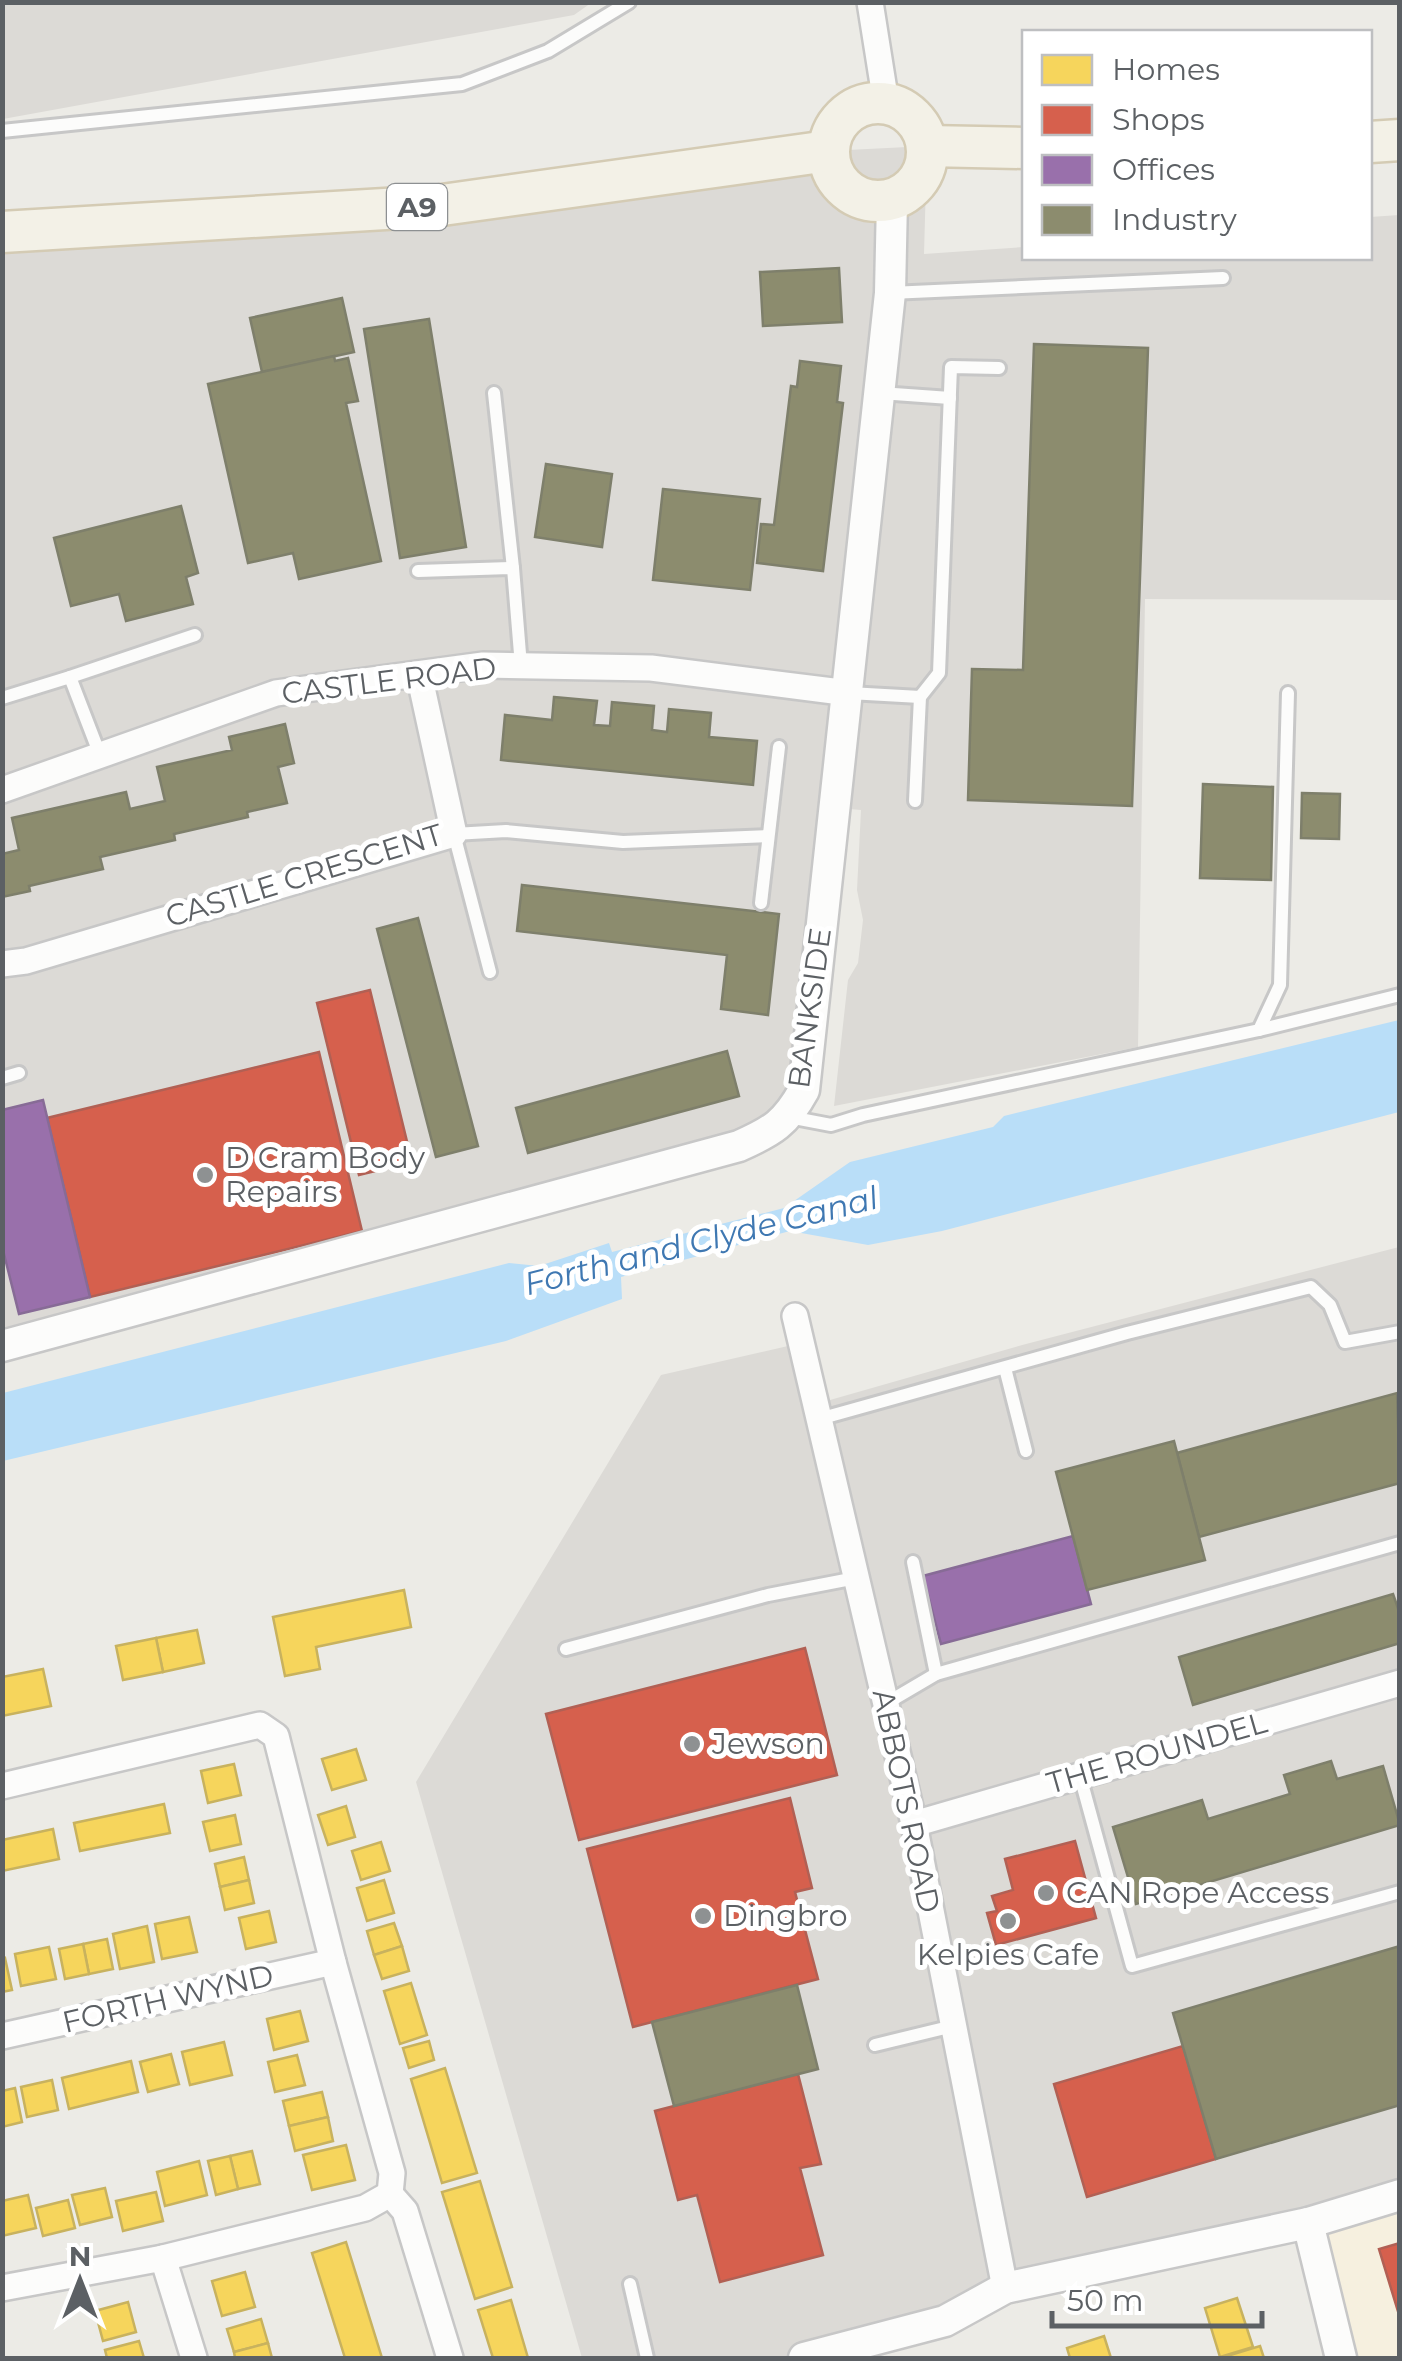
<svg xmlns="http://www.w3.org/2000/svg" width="1402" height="2361" font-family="Montserrat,sans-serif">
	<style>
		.commercial { fill: #f6f0df }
		.industrial { fill: #dcdad6 }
		.water { fill: #b9def8 }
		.homes { fill: #f6d55c; stroke: #c8b25e; stroke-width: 2.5 }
		.shops { fill: #d6604d; stroke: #b16054; stroke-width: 2.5 }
		.offices { fill: #9970ab; stroke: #876b96; stroke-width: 2.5 }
		.industry { fill: #8c8c6e; stroke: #7e7f6b; stroke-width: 2.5 }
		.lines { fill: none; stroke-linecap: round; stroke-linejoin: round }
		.service-casing { stroke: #c7c7c7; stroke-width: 18 }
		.minor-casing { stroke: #c7c7c7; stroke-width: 30 }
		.tertiary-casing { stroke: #c7c7c7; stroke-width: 35 }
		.primary-casing { stroke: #d4cbb4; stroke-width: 45 }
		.service { stroke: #fcfcfb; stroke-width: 12 }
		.minor { stroke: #fcfcfb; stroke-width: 25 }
		.tertiary { stroke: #fcfcfb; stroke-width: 30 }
		.primary { stroke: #f3f1e7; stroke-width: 40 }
		.poi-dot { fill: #8e9192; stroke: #fff; stroke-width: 4 }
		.labels { text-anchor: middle; stroke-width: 10; stroke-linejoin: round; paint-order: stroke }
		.shield { fill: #fff; stroke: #8d9092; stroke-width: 2.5 }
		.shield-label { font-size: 28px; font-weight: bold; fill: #5c6064 }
		.street-label { font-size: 30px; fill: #5c6064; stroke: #fff }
		.poi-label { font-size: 30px; fill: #5c6064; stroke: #fff; text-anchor: start }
		.water-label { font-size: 32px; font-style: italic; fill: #3f78b2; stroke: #fff }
	</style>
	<rect width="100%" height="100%" fill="#ecebe6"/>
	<path class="commercial" d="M1399 2195V2358H1341L1308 2223Z"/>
	<g class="industrial">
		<path d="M3 2H591V3L574 15 3 119Z"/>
		<path d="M927 146 924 254 1024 247V258H1370V217L1399 215V600L1145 599 1138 1047 834 1106 848 980 858 963 863 920 857 890 861 810 837 808 789 1117 3 1346V232L828 151Z"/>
		<path d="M1399 1247V2195L804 2358H582L416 1782 661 1375 801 1343 816 1404 1026 1344Z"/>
	</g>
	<path class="water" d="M1399 1020V1112L942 1231 868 1245 790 1231 621 1277 622 1299 506 1341 3 1461V1393L509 1263 539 1266 609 1243 612 1252 784 1208 850 1162 993 1127 1004 1116Z"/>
	<g class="homes">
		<path d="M404 1590 411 1627 316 1647 320 1669 285 1676 273 1617Z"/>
		<path d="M197 1630 204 1663 163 1672 156 1638Z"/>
		<path d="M156 1638 163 1672 123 1680 116 1646Z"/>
		<path d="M43 1669 51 1706 2 1716V1677Z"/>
		<path d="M356 1749 366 1780 332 1790 322 1759Z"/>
		<path d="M234 1764 241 1795 208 1803 201 1771Z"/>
		<path d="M164 1804 170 1833 80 1851 74 1823Z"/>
		<path d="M346 1806 355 1837 328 1845 318 1815Z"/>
		<path d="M235 1815 241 1844 210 1851 203 1822Z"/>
		<path d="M53 1829 59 1859 2 1871V1840Z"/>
		<path d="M381 1842 390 1871 361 1880 352 1851Z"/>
		<path d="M244 1857 249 1880 220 1887 215 1864Z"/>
		<path d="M249 1880 254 1903 225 1910 220 1887Z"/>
		<path d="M384 1880 394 1913 367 1921 357 1888Z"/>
		<path d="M269 1911 276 1942 246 1949 239 1918Z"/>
		<path d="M189 1917 197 1952 162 1959 155 1924Z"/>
		<path d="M394 1923 402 1946 374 1955 367 1931Z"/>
		<path d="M147 1926 154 1962 120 1969 113 1934Z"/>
		<path d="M107 1939 113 1969 89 1974 83 1944Z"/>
		<path d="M83 1944 89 1974 65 1979 59 1949Z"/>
		<path d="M402 1946 409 1971 382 1979 374 1955Z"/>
		<path d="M49 1947 56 1979 21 1986 15 1954Z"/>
		<path d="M5 1958 12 1990 2 1992V1959Z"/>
		<path d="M411 1983 427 2035 400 2044 384 1991Z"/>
		<path d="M300 2011 308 2041 274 2050 267 2019Z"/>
		<path d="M429 2041 434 2060 409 2068 403 2048Z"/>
		<path d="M224 2042 232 2075 190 2085 182 2052Z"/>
		<path d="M171 2054 179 2084 148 2092 140 2062Z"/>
		<path d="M297 2055 305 2085 275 2092 268 2062Z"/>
		<path d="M131 2061 138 2092 69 2109 62 2078Z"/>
		<path d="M445 2068 477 2173 442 2183 411 2079Z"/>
		<path d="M52 2080 58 2110 27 2117 21 2087Z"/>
		<path d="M15 2088 22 2122 2 2127V2091Z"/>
		<path d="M322 2092 328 2117 289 2126 283 2101Z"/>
		<path d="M328 2117 333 2141 295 2151 289 2126Z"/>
		<path d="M346 2145 355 2180 312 2190 303 2155Z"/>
		<path d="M252 2151 260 2184 238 2189 230 2156Z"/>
		<path d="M230 2156 238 2189 216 2195 208 2161Z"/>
		<path d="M199 2161 207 2195 165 2206 157 2172Z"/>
		<path d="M480 2181 512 2287 475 2299 442 2192Z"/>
		<path d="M105 2188 112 2217 80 2225 72 2195Z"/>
		<path d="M156 2192 163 2221 123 2231 116 2201Z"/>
		<path d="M28 2195 36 2228 2 2236V2201Z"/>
		<path d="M68 2200 75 2228 43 2236 36 2208Z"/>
		<path d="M346 2242 382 2358H345L312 2253Z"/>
		<path d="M245 2272 255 2307 222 2316 212 2281Z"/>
		<path d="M1237 2298 1253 2347 1220 2357 1205 2308Z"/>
		<path d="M511 2300 528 2358H493L478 2310Z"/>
		<path d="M128 2302 136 2332 103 2341 95 2311Z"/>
		<path d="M261 2319 268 2343 234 2352 227 2329Z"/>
		<path d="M1104 2336 1111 2358H1070L1067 2348Z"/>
		<path d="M139 2341 144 2358H107L105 2350Z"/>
		<path d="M268 2343 272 2358H235L234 2352Z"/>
		<path d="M1260 2346 1264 2358H1228L1227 2356Z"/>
	</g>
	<g class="shops">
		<path d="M370 990 412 1162 359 1175 317 1003Z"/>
		<path d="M319 1052 362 1231 90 1297 47 1118Z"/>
		<path d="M805 1648 837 1775 579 1840 546 1714Z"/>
		<path d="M790 1798 812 1888 795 1892 818 1979 633 2027 587 1849Z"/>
		<path d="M1075 1841 1096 1918 996 1945 987 1913 997 1911 992 1896 1013 1890 1005 1859Z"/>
		<path d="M1183 2046 1216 2159 1087 2197 1054 2084Z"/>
		<path d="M798 2074 821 2164 800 2168 823 2255 720 2282 697 2195 678 2200 655 2111Z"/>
		<path d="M1400 2243V2318L1379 2249Z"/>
	</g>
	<g class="offices">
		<path d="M43 1100 90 1297 19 1314 2 1246V1110Z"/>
		<path d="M1073 1536 1091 1604 941 1644 923 1576Z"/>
	</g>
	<g class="industry">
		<path d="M839 268 842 322 763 326 760 272Z"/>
		<path d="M342 298 354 352 262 372 250 318Z"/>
		<path d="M429 319 466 547 400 558 364 329Z"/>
		<path d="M1034 344 1148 348 1132 806 968 800 972 669 1023 670Z"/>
		<path d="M334 356 335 361 348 358 358 401 346 403 381 561 299 579 293 553 248 563 208 384Z"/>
		<path d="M800 361 841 366 837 402 843 403 823 571 757 563 761 524 774 525 791 386 797 387Z"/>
		<path d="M546 464 612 474 602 547 535 537Z"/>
		<path d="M663 489 760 499 750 590 653 580Z"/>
		<path d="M181 506 198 573 186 577 193 604 126 621 119 594 71 606 54 538Z"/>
		<path d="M554 697 597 701 594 725 610 726 612 702 654 706 652 730 667 732 669 709 711 713 709 737 757 741 753 785 501 760 505 715 552 720Z"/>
		<path d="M285 724 294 763 278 767 287 803 247 812 248 817 174 834 175 840 100 857 103 869 29 886 30 891 2 897V854L19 850 12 818 126 792 130 809 165 801 157 767 232 750 229 737Z"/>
		<path d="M1203 784 1273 787 1271 880 1200 878Z"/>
		<path d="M1302 793 1340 794 1339 839 1301 838Z"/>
		<path d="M522 885 779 914 768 1015 721 1009 727 955 517 931Z"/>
		<path d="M418 918 478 1146 436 1157 377 929Z"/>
		<path d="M727 1051 739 1096 528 1153 516 1108Z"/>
		<path d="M1397 1393 1400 1483 1199 1537 1177 1453Z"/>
		<path d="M1174 1441 1205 1560 1087 1590 1056 1472Z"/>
		<path d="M1393 1594 1400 1614V1643L1193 1705 1179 1657Z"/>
		<path d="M1331 1761 1337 1779 1383 1766 1400 1825 1136 1904 1113 1827 1202 1800 1208 1819 1290 1794 1284 1775Z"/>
		<path d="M1400 1946V2105L1216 2159 1173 2013Z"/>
		<path d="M797 1985 818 2069 674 2106 652 2022Z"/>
	</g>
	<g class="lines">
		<defs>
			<g id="service">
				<path d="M2 131 462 84 548 51 629 2"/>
				<path d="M890 293 1223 278"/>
				<path d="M494 393 513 568"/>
				<path d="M880 393 950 398"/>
				<path d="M418 571 513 568 521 666"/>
				<path d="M70 677 195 635"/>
				<path d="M849 693 920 697"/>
				<path d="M2 698 70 677 100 755"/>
				<path d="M915 801 920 697 939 673 951 367 999 368"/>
				<path d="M761 903 779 747"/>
				<path d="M490 972 454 834 506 831 623 842 768 836"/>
				<path d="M1259 1030 1400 995"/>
				<path d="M2 1078 19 1073"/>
				<path d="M789 1117 831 1125 863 1115 1259 1030 1280 985 1288 693"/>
				<path d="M1005 1368 1026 1451"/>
				<path d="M819 1419 1127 1333 1311 1287 1330 1305 1345 1342 1400 1332"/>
				<path d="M913 1562 936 1674"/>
				<path d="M566 1649 768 1595 856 1578"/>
				<path d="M885 1704 936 1674 1400 1543"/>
				<path d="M1080 1776 1132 1966 1400 1892"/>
				<path d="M875 2045 953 2026"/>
				<path d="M630 2284 647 2358"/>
			</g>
			<g id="minor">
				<path d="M870 2 886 103"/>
				<path d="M2 790 276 693 483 665 651 668 849 693"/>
				<path d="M2 964 26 961 454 834 419 674"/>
				<path d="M795 1316 914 1824 1005 2288"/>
				<path d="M2 1786 260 1725 276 1736 333 1962 392 2173 390 2194 365 2208 163 2258"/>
				<path d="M914 1824 1400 1683"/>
				<path d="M2 2036 333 1962"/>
				<path d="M390 2194 405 2211 450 2358"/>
				<path d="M2 2288 163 2258 194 2358"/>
			</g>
			<g id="tertiary">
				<path d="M2 1346 739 1146C773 1131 786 1123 804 1090L890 293 892 200"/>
				<path d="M1308 2223 1341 2358"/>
				<path d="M804 2358 945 2321 1005 2288 1308 2223 1400 2195"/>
			</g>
			<g id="primary">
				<circle cx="878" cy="152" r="49"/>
				<path d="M1370 142 1400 140"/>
				<path d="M927 146 1024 148"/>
				<path d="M2 232 435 206 828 151"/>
			</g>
		</defs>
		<use href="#service" class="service-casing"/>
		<use href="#minor" class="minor-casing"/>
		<use href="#tertiary" class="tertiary-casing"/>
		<use href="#primary" class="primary-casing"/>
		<use href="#service" class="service"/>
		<use href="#minor" class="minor"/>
		<use href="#tertiary" class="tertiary"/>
		<use href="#primary" class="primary"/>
	</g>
	<g class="poi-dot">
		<circle cx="205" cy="1175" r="10"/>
		<circle cx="692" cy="1744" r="10"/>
		<circle cx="1046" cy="1893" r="10"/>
		<circle cx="703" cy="1916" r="10"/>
		<circle cx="1008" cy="1921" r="10"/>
	</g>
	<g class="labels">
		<rect class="shield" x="387" y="184" width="60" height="46" rx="8"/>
		<g class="shield-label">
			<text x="417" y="217">A9</text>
		</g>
		<g class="street-label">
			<text transform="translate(389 681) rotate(-7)" y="10">CASTLE ROAD</text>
			<text transform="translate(304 876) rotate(-17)" y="10">CASTLE CRESCENT</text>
			<text transform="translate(810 1008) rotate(-82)" y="10">BANKSIDE</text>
			<text transform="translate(1157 1753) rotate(-16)" y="10">THE ROUNDEL</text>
			<text transform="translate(906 1801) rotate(78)" y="10">ABBOTS ROAD</text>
			<text transform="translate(168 1999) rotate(-13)" y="10">FORTH WYND</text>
		</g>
		<g class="poi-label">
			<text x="225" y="1168">D Cram Body<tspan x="225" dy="34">Repairs</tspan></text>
			<text x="712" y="1754">Jewson</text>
			<text x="1066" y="1903">CAN Rope Access</text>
			<text x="723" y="1926">Dingbro</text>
			<text x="1008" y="1965" text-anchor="middle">Kelpies Cafe</text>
		</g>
		<g class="water-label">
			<text transform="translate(701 1241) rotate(-14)" y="11">Forth and Clyde Canal</text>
		</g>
	</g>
	<rect width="1402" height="2361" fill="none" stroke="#5c6064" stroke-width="10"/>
	<rect x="1022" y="30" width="350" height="230" fill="#ffffff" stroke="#bebfc1" stroke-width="2.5"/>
	<rect x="1042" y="55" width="50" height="30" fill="#f6d55c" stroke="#bebfc1" stroke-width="2.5"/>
	<text x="1112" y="80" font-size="30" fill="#5c6064">Homes</text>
	<rect x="1042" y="105" width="50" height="30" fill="#d6604d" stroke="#bebfc1" stroke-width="2.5"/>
	<text x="1112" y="130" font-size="30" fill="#5c6064">Shops</text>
	<rect x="1042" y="155" width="50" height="30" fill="#9970ab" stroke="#bebfc1" stroke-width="2.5"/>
	<text x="1112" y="180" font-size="30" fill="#5c6064">Offices</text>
	<rect x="1042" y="205" width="50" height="30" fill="#8c8c6e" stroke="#bebfc1" stroke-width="2.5"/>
	<text x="1112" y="230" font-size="30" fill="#5c6064">Industry</text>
	<g transform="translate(80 2281)" stroke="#ffffff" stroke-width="8" paint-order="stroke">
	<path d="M0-8L18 38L0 25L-18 38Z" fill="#5c6064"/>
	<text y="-15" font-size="28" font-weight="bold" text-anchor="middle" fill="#5c6064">N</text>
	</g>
	<path d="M1052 2311v15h210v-15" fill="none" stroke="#5c6064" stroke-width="5"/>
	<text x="1067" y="2311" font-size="30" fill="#5c6064" stroke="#ffffff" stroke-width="8" paint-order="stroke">50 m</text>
</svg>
